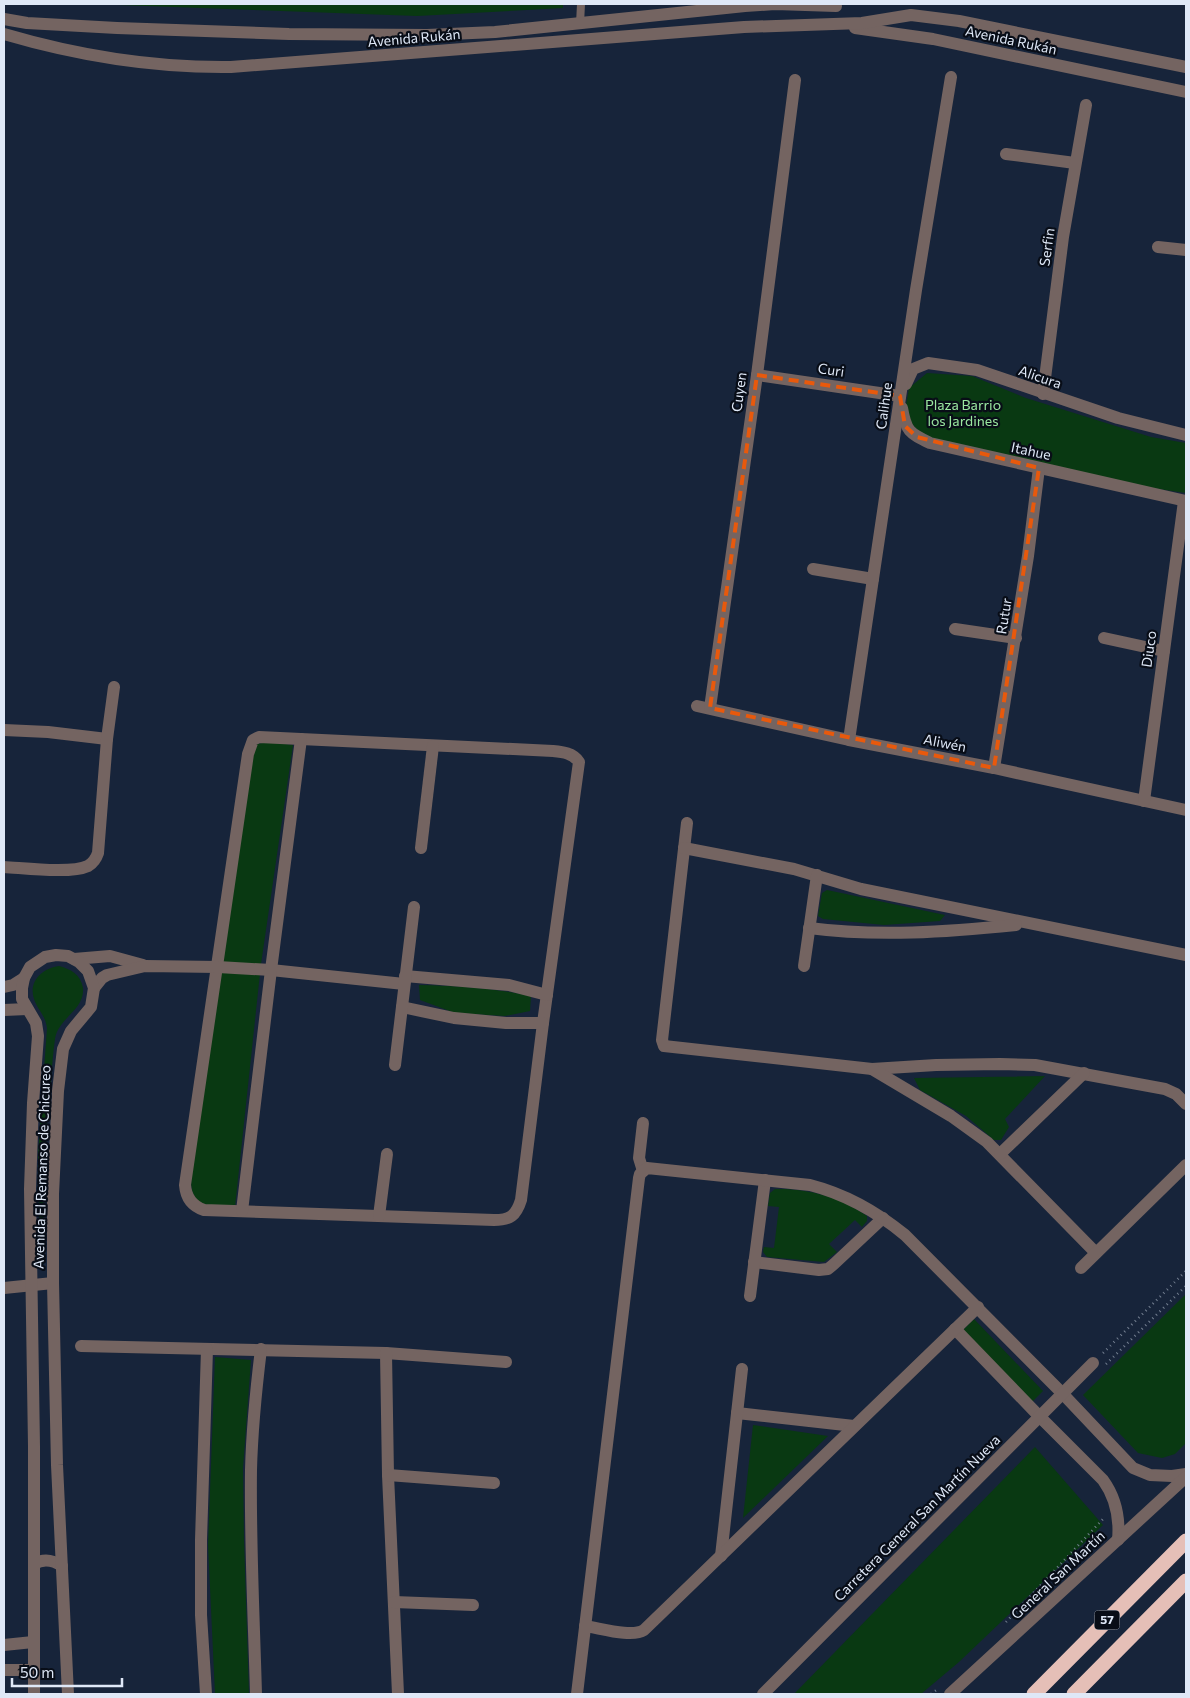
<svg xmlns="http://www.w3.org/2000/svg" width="1190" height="1698" font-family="Commissioner,sans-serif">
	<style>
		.green { fill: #093912 }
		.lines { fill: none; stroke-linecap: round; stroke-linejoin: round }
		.path { stroke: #758092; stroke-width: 2.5; stroke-dasharray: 1 4; stroke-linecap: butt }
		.service { stroke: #746461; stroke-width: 8 }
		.minor { stroke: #746461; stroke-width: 12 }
		.tertiary { stroke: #746461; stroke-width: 12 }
		.motorway { stroke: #e5bfb7; stroke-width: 15 }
		.marked { fill: none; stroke: #e8590c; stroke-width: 4; stroke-dasharray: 10 6; stroke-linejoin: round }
		.labels { text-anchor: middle; stroke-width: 4.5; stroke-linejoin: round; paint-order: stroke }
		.shield { fill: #080d17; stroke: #9ea6b4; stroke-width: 1 }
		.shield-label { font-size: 12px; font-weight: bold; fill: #dfe8f7 }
		.street-label { font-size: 14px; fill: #dfe8f7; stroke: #080d17 }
		.park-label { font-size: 14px; fill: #9ae7a0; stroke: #080d17 }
	</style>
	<rect width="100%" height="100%" fill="#17243a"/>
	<g class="green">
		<path d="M91 4H563V8L417 16Z"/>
		<path d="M927 373 972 376 1026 398 1151 437 1186 443V493L1084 478 930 443 904 416 909 388Z"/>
		<path d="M269 742 293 745 261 964 235 1207C211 1205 191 1210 191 1180L252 755 257 744Z"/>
		<path d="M827 890 945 915 940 921 884 925 823 919 818 916 822 893Z"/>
		<path d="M59 966C71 969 81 975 83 988 85 1010 58 1018 55 1039 53 1053 52 1067 51 1081 44 1141 42 1202 44 1263L42 1265 40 1262 38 1155 47 1028C45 1014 38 1011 34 999 28 981 43 968 59 966Z"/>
		<path d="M419 985C457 986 494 988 531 996L530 1011 505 1016 455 1013 420 1000Z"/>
		<path d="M1045 1076 1005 1119 1009 1127 1001 1140H994L966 1116 920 1090 914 1078Z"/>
		<path d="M775 1189C807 1188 841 1197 867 1216V1221L862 1227 855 1220 829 1244 837 1252 824 1262 767 1257 763 1252 764 1247 774 1248 779 1207 768 1206 770 1193Z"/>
		<path d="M1186 1294V1443L1175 1454 1162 1458 1138 1453 1083 1395Z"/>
		<path d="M974 1319 1043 1391 1032 1402 963 1330Z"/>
		<path d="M215 1357 251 1360 243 1468 244 1540 249 1694H215L208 1545Z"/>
		<path d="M753 1425 828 1436 743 1518Z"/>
		<path d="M1035 1447 1103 1525 959 1662 921 1694H794Z"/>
	</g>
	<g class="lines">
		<g class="path">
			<path d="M1103 1353 1186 1271"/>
			<path d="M1106 1364 1186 1286"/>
			<path d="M1006 1622 1103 1519"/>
			<path d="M931 1694 938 1689"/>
		</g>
		<path class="service" d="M580 24 581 4"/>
		<g class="minor">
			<path d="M4 19 27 23 117 28 289 34 427 35 495 32 745 6 775 4 836 6"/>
			<path d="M855 28 933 39 1186 92"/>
			<path d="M4 34C79 56 154 68 231 67L744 27 862 23 911 15 959 21 1186 67"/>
			<path d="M1006 154 1075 163"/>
			<path d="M1158 247 1186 250"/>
			<path d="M757 375 900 396"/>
			<path d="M906 384 913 369 928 363 977 370 1118 418 1186 435"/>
			<path d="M1043 394 1063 237 1086 105"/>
			<path d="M902 408C906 431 909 433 930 443L1186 501"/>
			<path d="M813 569 873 579"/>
			<path d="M955 629 1016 638"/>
			<path d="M1104 638 1164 651"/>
			<path d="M697 706 849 740 994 768 1186 810"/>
			<path d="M710 708 757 375 795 80"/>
			<path d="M4 730 48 732 107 739"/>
			<path d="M259 737 553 751C563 752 573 753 579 762L543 1023 521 1200C516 1216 510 1220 494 1220L204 1210C192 1206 186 1198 185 1185L248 754 253 740Z"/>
			<path d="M849 740 916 290 951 77"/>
			<path d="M994 768 1028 556 1039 468"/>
			<path d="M1144 801 1184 501"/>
			<path d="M687 823 662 1040 664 1046 872 1069 936 1065 1000 1064 1035 1065 1165 1089 1176 1094 1186 1104"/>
			<path d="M421 848 433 746"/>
			<path d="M684 848 794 869 861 889 1186 955"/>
			<path d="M4 867C24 868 71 874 88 866 93 863 96 859 98 853L107 739 114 687"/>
			<path d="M809 928C878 937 947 932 1016 925"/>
			<path d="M74 959 110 956 143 965"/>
			<path d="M804 966 817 875"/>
			<path d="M405 976 509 985 547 995"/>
			<path d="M4 987 13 985 24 978"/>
			<path d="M94 988 102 978 107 975 145 966 218 967 271 970 404 984"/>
			<path d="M402 1007 454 1018 506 1023H543"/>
			<path d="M4 1010 27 1009"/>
			<path d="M395 1065 414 907"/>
			<path d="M872 1069 951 1116 987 1142 1096 1253"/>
			<path d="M1000 1154 1084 1073"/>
			<path d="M643 1171 639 1158 643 1123"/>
			<path d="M242 1211 271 970 301 739"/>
			<path d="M379 1216 387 1154"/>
			<path d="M754 1262 819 1270 828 1269 834 1264 883 1218"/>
			<path d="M1081 1268 1186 1165"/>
			<path d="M4 1288 53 1283"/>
			<path d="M750 1296 765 1180"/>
			<path d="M955 1329 1039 1416 1103 1480C1116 1498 1120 1518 1118 1540"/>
			<path d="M81 1346 386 1353 506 1362"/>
			<path d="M386 1353 388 1475 398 1694"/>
			<path d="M737 1413 854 1426"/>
			<path d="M388 1475 494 1483"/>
			<path d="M721 1556 742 1369"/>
			<path d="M34 1564C44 1558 53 1560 62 1566"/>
			<path d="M394 1602 473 1605"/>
			<path d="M585 1626C600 1628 632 1638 644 1630L978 1307"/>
			<path d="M4 1645 33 1642"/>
			<path d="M4 1670H33"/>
			<path d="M34 1694V1446L30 1189 33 1103 38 1036 36 1023 22 999V988L24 978 30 967 45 957 56 955 68 956 79 962 88 971 94 988 91 1007 71 1031 63 1049 58 1091 53 1194V1283L57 1465 68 1694"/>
			<path d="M206 1694 201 1615V1540L207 1349"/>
			<path d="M256 1694C254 1620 250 1545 251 1470 252 1430 256 1390 261 1349"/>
			<path d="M577 1694 639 1178 640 1174 647 1168 810 1185C845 1194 877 1212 905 1235L1062 1393 1133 1468 1150 1475 1172 1476 1186 1474"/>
			<path d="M763 1694 1093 1363"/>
		</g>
		<path class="tertiary" d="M950 1694 1186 1477"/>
		<g class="motorway">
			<path d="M1034 1694 1186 1541"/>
			<path d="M1074 1694 1186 1581"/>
		</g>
	</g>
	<path class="marked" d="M757 375 900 396 905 426 917 437 1039 468 994 768 710 708Z"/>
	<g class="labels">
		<rect class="shield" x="1094.5" y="1610.5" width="25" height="19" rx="4"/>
		<g class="shield-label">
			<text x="1107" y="1624">57</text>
		</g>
		<g class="street-label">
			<text transform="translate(414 38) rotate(-5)" y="5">Avenida Rukán</text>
			<text transform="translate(1011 40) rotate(12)" y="5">Avenida Rukán</text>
			<text transform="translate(1047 247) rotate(-82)" y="5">Serfin</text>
			<text transform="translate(831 370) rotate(8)" y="5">Curi</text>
			<text transform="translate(1040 377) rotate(19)" y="5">Alicura</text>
			<text transform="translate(739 392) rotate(-82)" y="5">Cuyen</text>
			<text transform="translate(884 406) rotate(-82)" y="5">Calihue</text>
			<text transform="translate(1031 451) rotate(12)" y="5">Itahue</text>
			<text transform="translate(1004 616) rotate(-81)" y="5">Rutur</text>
			<text transform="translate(1149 649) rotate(-82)" y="5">Diuco</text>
			<text transform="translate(945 743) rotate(11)" y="5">Aliwén</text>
			<text transform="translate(42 1167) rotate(-88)" y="5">Avenida El Remanso de Chicureo</text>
			<text transform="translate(917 1518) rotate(-45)" y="5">Carretera General San Martín Nueva</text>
			<text transform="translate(1058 1575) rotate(-43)" y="5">General San Martín</text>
		</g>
		<g class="park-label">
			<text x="963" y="410">Plaza Barrio<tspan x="963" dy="16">los Jardines</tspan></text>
		</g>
	</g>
	<rect width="1190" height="1698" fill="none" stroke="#dfe8f7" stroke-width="10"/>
	<path d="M12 1678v8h110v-8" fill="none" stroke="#dfe8f7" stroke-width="2.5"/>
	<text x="20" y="1678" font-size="15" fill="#dfe8f7" stroke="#080d17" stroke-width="4" paint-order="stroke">50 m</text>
</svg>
